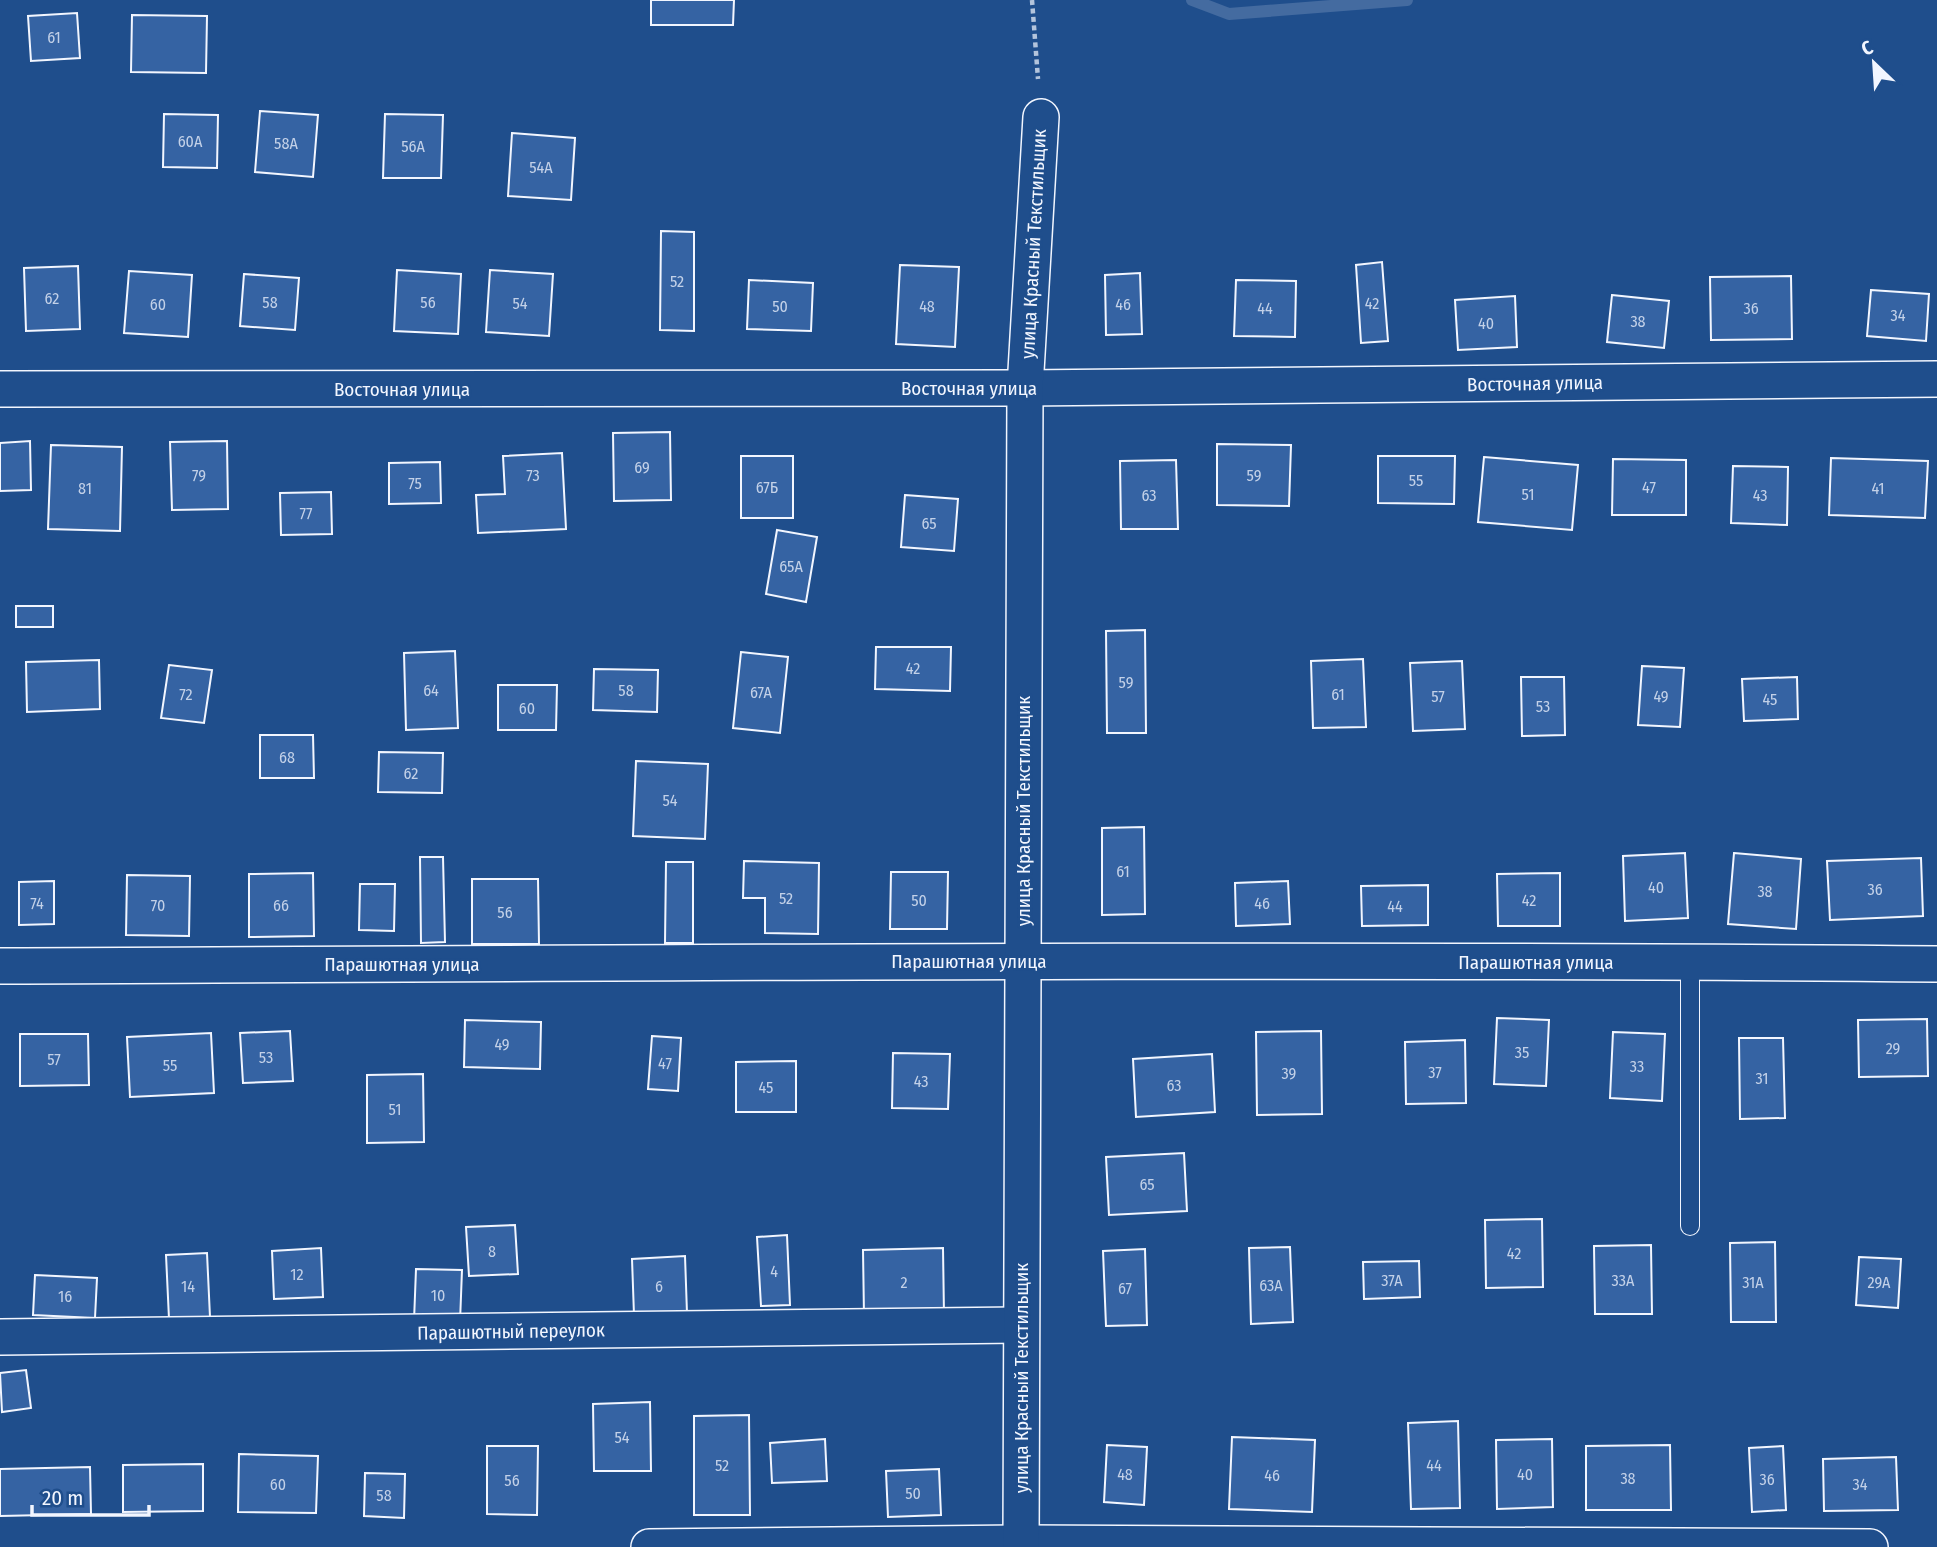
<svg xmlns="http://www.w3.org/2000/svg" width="1937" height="1547" font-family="'Fira Sans Condensed',sans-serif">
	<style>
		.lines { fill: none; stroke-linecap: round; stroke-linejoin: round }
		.stream { stroke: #446ba0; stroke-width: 12 }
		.building { fill: #3563a3; stroke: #f2f6ff; stroke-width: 2 }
		.lane-casing { stroke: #f2f6ff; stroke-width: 20 }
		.street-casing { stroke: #f2f6ff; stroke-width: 38 }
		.path { stroke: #b3c4dc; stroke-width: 4.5; stroke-dasharray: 5 3.5; stroke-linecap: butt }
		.lane { stroke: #1f4e8c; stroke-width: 18 }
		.street { stroke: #1f4e8c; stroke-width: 35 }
		.labels { text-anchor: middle; stroke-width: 5; stroke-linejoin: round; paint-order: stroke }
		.number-label { font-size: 16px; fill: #c3d1e8 }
		.street-label { font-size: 19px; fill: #f2f6ff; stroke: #1f4e8c }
	</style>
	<rect width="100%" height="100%" fill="#1f4e8c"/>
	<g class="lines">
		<path class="stream" d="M1192 0 1229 14 1407 0"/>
	</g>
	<g class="building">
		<path d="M651 0H734L733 25H651Z"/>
		<path d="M77 13 80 58 31 61 28 16Z"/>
		<path d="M132 15 207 16 206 73 131 72Z"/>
		<path d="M260 111 318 115 313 177 255 172Z"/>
		<path d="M164 114 218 115 217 168 163 167Z"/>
		<path d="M385 114 443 115 441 178H383Z"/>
		<path d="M512 133 575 138 571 200 508 196Z"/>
		<path d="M661 231 694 232V331L660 330Z"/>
		<path d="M1382 262 1388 341 1361 343 1356 265Z"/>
		<path d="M900 265 959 267 955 347 896 344Z"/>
		<path d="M78 266 80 329 26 331 24 268Z"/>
		<path d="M397 270 461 274 458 334 394 331Z"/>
		<path d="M490 270 553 274 549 336 486 332Z"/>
		<path d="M129 271 192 275 188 337 124 333Z"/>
		<path d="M1140 273 1142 334 1106 335 1105 275Z"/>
		<path d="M244 274 299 278 295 330 240 326Z"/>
		<path d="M1791 276 1792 339 1711 340 1710 277Z"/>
		<path d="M749 280 813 283 811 331 747 329Z"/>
		<path d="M1236 280 1296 281 1295 337 1234 336Z"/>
		<path d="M1871 290 1929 294 1926 341 1867 336Z"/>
		<path d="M1612 295 1669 301 1664 348 1607 342Z"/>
		<path d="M1515 296 1517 347 1458 350 1455 300Z"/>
		<path d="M670 432 671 500 614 501 613 433Z"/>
		<path d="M30 441 31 490 0 491V443Z"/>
		<path d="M227 441 228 509 172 510 170 442Z"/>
		<path d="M1217 444 1291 445 1289 506 1217 505Z"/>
		<path d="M51 445 122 447 120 531 48 529Z"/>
		<path d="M562 453 566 529 478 533 476 495 505 494 503 456Z"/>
		<rect x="741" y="456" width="52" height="62"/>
		<path d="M1378 456H1455L1454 504 1378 503Z"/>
		<path d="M1484 457 1578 465 1572 530 1478 522Z"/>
		<path d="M1831 458 1928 461 1925 518 1829 515Z"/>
		<path d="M1613 459 1686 460V515H1612Z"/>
		<path d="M1176 460 1178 529H1121L1120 461Z"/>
		<path d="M440 462 441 503 389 504V463Z"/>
		<path d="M1733 466 1788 467 1787 525 1731 523Z"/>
		<path d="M331 492 332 534 281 535 280 493Z"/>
		<path d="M905 495 958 499 954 551 901 547Z"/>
		<path d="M777 530 817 537 806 602 766 594Z"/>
		<rect x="16" y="606" width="37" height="21"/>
		<path d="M1145 630 1146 733H1107L1106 631Z"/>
		<path d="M876 647H951L950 691 875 689Z"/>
		<path d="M455 651 458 728 406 730 404 653Z"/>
		<path d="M741 652 788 657 780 733 733 728Z"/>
		<path d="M1363 659 1366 727 1313 728 1311 661Z"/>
		<path d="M99 660 100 709 27 712 26 662Z"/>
		<path d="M1462 661 1465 729 1413 731 1410 663Z"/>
		<path d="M169 665 212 670 204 723 161 718Z"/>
		<path d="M1642 666 1684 668 1680 727 1638 725Z"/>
		<path d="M594 669 658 670 657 712 593 710Z"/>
		<path d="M1521 677H1564L1565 735 1522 736Z"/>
		<path d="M1797 677 1798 719 1744 721 1742 679Z"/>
		<path d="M498 685H557L556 730H498Z"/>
		<path d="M260 735H313L314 778H260Z"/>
		<path d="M379 752 443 753 442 793 378 792Z"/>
		<path d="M636 761 708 764 705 839 633 836Z"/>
		<path d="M1144 827 1145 914 1102 915V828Z"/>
		<path d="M1685 853 1688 918 1625 921 1623 856Z"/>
		<path d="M1734 853 1801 859 1796 929 1728 924Z"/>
		<path d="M420 857H443L445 942 421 943Z"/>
		<path d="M1921 858 1923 916 1830 920 1827 861Z"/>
		<path d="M744 861 819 863 818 934 765 933V898H743Z"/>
		<path d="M666 862H693V943H665Z"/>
		<path d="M891 872H948L947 929H890Z"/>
		<path d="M313 873 314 936 249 937V874Z"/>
		<path d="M1560 873V926H1498L1497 874Z"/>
		<path d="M127 875 190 876 189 936 126 935Z"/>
		<path d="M472 879H538L539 944H472Z"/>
		<path d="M54 881V924L19 925V882Z"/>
		<path d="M1288 881 1290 924 1236 926 1235 883Z"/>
		<path d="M360 884H395L394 931 359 930Z"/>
		<path d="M1428 885V925L1362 926 1361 886Z"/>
		<path d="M1497 1018 1549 1020 1546 1086 1494 1084Z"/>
		<path d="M1927 1019 1928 1076 1859 1077 1858 1020Z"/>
		<path d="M465 1020 541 1022 540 1069 464 1067Z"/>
		<path d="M290 1031 293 1081 243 1083 240 1033Z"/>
		<path d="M1321 1031 1322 1114 1257 1115 1256 1032Z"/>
		<path d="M1613 1032 1665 1034 1662 1101 1610 1098Z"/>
		<path d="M211 1033 214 1093 130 1097 127 1037Z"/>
		<path d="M20 1034H88L89 1085 20 1086Z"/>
		<path d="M652 1036 681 1038 678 1091 648 1089Z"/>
		<path d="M1739 1038H1783L1785 1118 1740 1119Z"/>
		<path d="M1465 1040 1466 1103 1406 1104 1405 1042Z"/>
		<path d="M893 1053 950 1054 948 1109 892 1108Z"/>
		<path d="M1212 1054 1215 1112 1136 1117 1133 1059Z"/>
		<path d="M796 1061V1112H736V1062Z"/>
		<path d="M423 1074 424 1142 367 1143V1075Z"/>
		<path d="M1184 1153 1187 1211 1109 1215 1106 1157Z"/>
		<path d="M1542 1219 1543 1287 1486 1288 1485 1220Z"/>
		<path d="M515 1225 518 1274 469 1276 466 1227Z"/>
		<path d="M787 1235 790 1305 761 1306 757 1237Z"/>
		<path d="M1775 1242 1776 1322H1731L1730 1243Z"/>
		<path d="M1651 1245 1652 1314H1595L1594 1246Z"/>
		<path d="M1290 1247 1293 1322 1251 1324 1249 1248Z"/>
		<path d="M321 1248 323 1297 274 1299 272 1251Z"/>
		<path d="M943 1248 944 1315 864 1316 863 1250Z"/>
		<path d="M1145 1249 1147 1325 1106 1326 1103 1251Z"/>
		<path d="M207 1253 210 1317 169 1319 166 1255Z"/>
		<path d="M685 1256 687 1313 634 1315 632 1259Z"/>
		<path d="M1859 1257 1901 1259 1898 1308 1856 1305Z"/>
		<path d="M1419 1261 1420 1297 1364 1299 1363 1262Z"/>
		<path d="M416 1269 462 1270 460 1322 414 1321Z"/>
		<path d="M35 1275 97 1278 95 1318 33 1315Z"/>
		<path d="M26 1370 31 1408 2 1412 0 1373Z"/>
		<path d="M650 1402 651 1471H594L593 1404Z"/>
		<path d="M749 1415 750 1515H694V1416Z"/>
		<path d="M1458 1421 1460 1508 1411 1509 1408 1423Z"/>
		<path d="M1232 1437 1315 1440 1312 1512 1229 1509Z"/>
		<path d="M825 1439 827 1481 772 1483 770 1443Z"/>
		<path d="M1552 1439 1553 1507 1497 1509 1496 1440Z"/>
		<path d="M1107 1445 1147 1447 1144 1505 1104 1502Z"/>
		<path d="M1670 1445 1671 1510H1586V1446Z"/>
		<path d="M487 1446H538L537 1515 487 1514Z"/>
		<path d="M1783 1446 1786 1510 1752 1512 1749 1448Z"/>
		<path d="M239 1454 318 1456 316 1513 238 1512Z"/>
		<path d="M1896 1457 1898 1510 1824 1511 1823 1459Z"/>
		<path d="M203 1464V1511L123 1512V1465Z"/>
		<path d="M90 1467 91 1514 0 1516V1469Z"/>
		<path d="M939 1469 941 1515 888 1517 886 1471Z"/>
		<path d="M365 1473 405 1474 404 1518 364 1516Z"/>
	</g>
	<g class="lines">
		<defs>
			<path id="lane" d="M1690 1226V962"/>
			<g id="street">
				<path d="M0 389 1025 388 1937 379"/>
				<path d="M0 966C646 963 1291 958 1937 964"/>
				<path d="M0 1337 1021 1325"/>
				<path d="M649 1547 1021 1543 1870 1547"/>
				<path d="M1021 1547 1025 388 1041 117"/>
			</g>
		</defs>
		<use href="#lane" class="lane-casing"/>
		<use href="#street" class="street-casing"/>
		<path class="path" d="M1032 0 1038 79"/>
		<use href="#lane" class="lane"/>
		<use href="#street" class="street"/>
	</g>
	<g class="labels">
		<g class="number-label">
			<text x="54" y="43">61</text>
			<text x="190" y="147">60А</text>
			<text x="286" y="149">58А</text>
			<text x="413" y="152">56А</text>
			<text x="541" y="173">54А</text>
			<text x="677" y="287">52</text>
			<text x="52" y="304">62</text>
			<text x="270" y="308">58</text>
			<text x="428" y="308">56</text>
			<text x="520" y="309">54</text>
			<text x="1372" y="309">42</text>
			<text x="158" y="310">60</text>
			<text x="1123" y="310">46</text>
			<text x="780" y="312">50</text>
			<text x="927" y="312">48</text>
			<text x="1265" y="314">44</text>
			<text x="1751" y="314">36</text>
			<text x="1898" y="321">34</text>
			<text x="1638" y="327">38</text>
			<text x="1486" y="329">40</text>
			<text x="642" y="473">69</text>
			<text x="199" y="481">79</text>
			<text x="533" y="481">73</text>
			<text x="1254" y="481">59</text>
			<text x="1416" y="486">55</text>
			<text x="415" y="489">75</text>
			<text x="767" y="493">67Б</text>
			<text x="1649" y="493">47</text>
			<text x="85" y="494">81</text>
			<text x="1878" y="494">41</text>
			<text x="1528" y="500">51</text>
			<text x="1149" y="501">63</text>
			<text x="1760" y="501">43</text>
			<text x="306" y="519">77</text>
			<text x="929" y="529">65</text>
			<text x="791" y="572">65А</text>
			<text x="913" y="674">42</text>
			<text x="1126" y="688">59</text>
			<text x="431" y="696">64</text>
			<text x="626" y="696">58</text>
			<text x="761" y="698">67А</text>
			<text x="186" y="700">72</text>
			<text x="1338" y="700">61</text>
			<text x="1438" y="702">57</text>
			<text x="1661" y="702">49</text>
			<text x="1770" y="705">45</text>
			<text x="1543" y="712">53</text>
			<text x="527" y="714">60</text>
			<text x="287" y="763">68</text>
			<text x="411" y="779">62</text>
			<text x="670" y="806">54</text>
			<text x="1123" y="877">61</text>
			<text x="1656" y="893">40</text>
			<text x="1875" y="895">36</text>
			<text x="1765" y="897">38</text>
			<text x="786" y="904">52</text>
			<text x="919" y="906">50</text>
			<text x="1529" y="906">42</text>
			<text x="37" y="909">74</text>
			<text x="1262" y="909">46</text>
			<text x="158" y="911">70</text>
			<text x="281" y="911">66</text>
			<text x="1395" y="912">44</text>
			<text x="505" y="918">56</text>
			<text x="502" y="1050">49</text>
			<text x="1893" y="1054">29</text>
			<text x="1522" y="1058">35</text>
			<text x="266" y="1063">53</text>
			<text x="54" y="1065">57</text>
			<text x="665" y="1069">47</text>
			<text x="170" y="1071">55</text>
			<text x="1637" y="1072">33</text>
			<text x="1435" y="1078">37</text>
			<text x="1289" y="1079">39</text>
			<text x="1762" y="1084">31</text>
			<text x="921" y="1087">43</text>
			<text x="1174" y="1091">63</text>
			<text x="766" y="1093">45</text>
			<text x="395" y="1115">51</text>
			<text x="1147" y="1190">65</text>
			<text x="492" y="1257">8</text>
			<text x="1514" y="1259">42</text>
			<text x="774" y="1277">4</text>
			<text x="297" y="1280">12</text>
			<text x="1392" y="1286">37А</text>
			<text x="1623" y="1286">33А</text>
			<text x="904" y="1288">2</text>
			<text x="1753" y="1288">31А</text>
			<text x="1879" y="1288">29А</text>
			<text x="1271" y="1291">63А</text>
			<text x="188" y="1292">14</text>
			<text x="659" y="1292">6</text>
			<text x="1125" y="1294">67</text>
			<text x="438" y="1301">10</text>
			<text x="65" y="1302">16</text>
			<text x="622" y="1443">54</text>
			<text x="722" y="1471">52</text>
			<text x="1434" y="1471">44</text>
			<text x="1125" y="1480">48</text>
			<text x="1525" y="1480">40</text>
			<text x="1272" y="1481">46</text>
			<text x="1628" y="1484">38</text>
			<text x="1767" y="1485">36</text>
			<text x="512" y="1486">56</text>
			<text x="278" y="1490">60</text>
			<text x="1860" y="1490">34</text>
			<text x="913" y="1499">50</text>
			<text x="384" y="1501">58</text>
		</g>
		<g class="street-label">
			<text transform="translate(1033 244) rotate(-87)" y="7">улица Красный Текстильщик</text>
			<text transform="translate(1535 383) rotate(-1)" y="7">Восточная улица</text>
			<text x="969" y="395">Восточная улица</text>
			<text x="402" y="396">Восточная улица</text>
			<text transform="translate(1023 811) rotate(-90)" y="7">улица Красный Текстильщик</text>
			<text x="969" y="968">Парашютная улица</text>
			<text x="1536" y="969">Парашютная улица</text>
			<text x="402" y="971">Парашютная улица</text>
			<text transform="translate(511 1331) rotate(-1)" y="7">Парашютный переулок</text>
			<text transform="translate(1021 1378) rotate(-90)" y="7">улица Красный Текстильщик</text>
		</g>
	</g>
	<g transform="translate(1874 63) rotate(335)" stroke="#1f4e8c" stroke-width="5" paint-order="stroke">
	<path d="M0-5L12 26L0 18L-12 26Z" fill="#f2f6ff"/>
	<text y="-10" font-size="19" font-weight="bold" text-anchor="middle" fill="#f2f6ff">С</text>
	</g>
	<path d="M32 1505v10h117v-10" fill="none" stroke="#f2f6ff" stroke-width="3.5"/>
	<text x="42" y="1505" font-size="21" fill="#f2f6ff" stroke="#1f4e8c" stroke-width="5" paint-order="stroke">20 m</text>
</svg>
